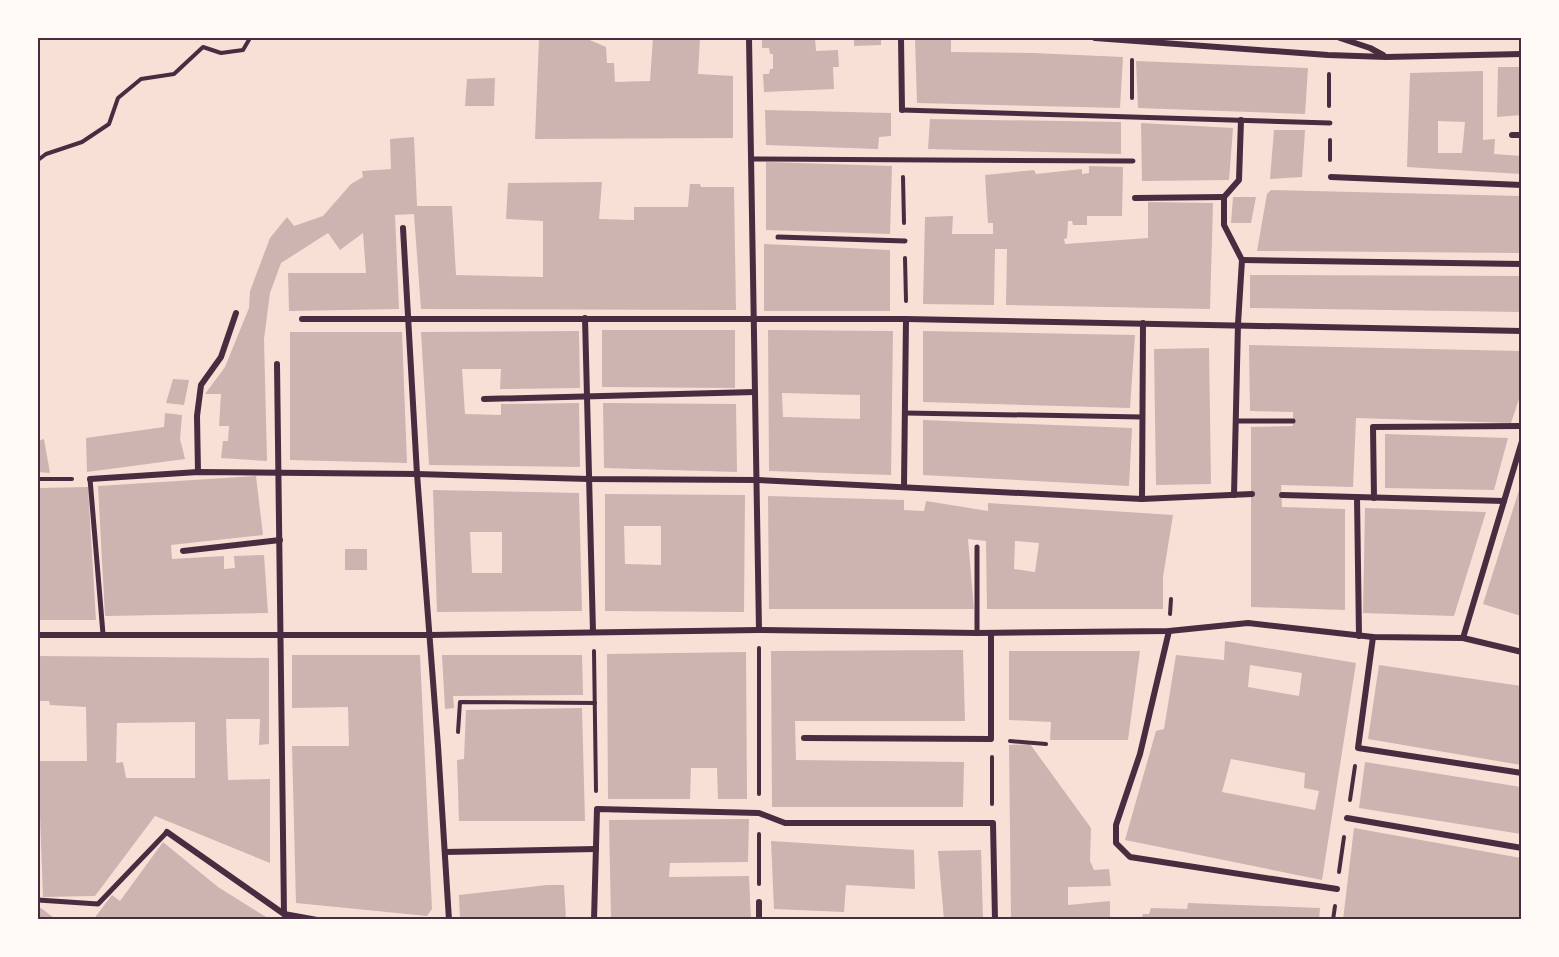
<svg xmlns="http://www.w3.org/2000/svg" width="1559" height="957" font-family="Overpass,sans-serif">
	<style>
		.building { fill: #ccb4b1; fill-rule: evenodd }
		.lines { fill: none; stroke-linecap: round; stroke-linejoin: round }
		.path { stroke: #4a2c40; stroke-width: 4 }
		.pedestrian { stroke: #4a2c40; stroke-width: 5 }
		.minor { stroke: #4a2c40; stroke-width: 6 }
		.neatline { fill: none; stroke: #4a2c40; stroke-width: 2 }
	</style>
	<rect width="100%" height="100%" fill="#f7e1d7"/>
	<g class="building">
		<path d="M539 38H585L606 47 607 63H614L615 82 650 81 653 38H700L698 74 733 76V138L535 139Z"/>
		<path d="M762 38H815L816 51 838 50 839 67H833L834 89 764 92 763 74H769L770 69H773V54H770L769 48H762Z"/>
		<path d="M854 38H881V45L854 46Z"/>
		<path d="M915 38H951V52L1033 53 1123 57 1120 108 917 103Z"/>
		<path d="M1136 61 1308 68 1305 114 1138 108Z"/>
		<path d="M1498 67H1521V115L1497 117Z"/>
		<path d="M1483 71V140L1495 139 1494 154 1521 156V174L1407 167 1410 73ZM1438 121 1465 122 1462 153H1438Z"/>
		<path d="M495 78 494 106H465L467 79Z"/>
		<path d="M765 110 891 113V136L879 137 878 149 766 145Z"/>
		<path d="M930 119 1121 122V154L928 149Z"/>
		<path d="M1141 123 1233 128 1229 180 1142 181Z"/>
		<path d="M1274 130H1305L1302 177 1270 179Z"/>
		<path d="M414 137 417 206H452L456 275 543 277V221L506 219 508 183 602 182 599 219 634 220V207H688L690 184H700L701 187H734L736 310 421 309 414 214 395 215 399 309 289 311 288 273H366L363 233 340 250 328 233 281 263 270 293 264 339 267 461 221 458 223 441H228L229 426H219L221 394H205L225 367 249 308 250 291 270 238 287 217 294 226 323 216 351 184 363 177 362 171 391 169 390 139Z"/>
		<path d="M766 162 892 166 890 234 766 230Z"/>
		<path d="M1089 166 1123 167 1122 216H1087V225H1073L1072 221H1068L1067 238 1064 239 1065 244 1148 238V202L1213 203 1210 309 1006 305 1007 249H995L994 305 923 304 925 217 953 216 952 234H993V223H988L985 175 1034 170 1036 174 1082 169V174L1089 173Z"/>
		<path d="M1271 190 1521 196V253L1257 251 1267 194Z"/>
		<path d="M1233 197H1256L1251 223H1231Z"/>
		<path d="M764 244 890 250V311H764Z"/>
		<path d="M1250 275 1521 276V312L1250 308Z"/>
		<path d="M602 330H735V388L602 387Z"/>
		<path d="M768 330 893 331 891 475 769 471ZM782 393 860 395V419L783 417Z"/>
		<path d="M579 331 580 388 500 389 501 369H462L465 414 501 415V404L579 403 580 467 429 465 421 332Z"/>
		<path d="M923 331 1135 335 1130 408 923 402Z"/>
		<path d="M290 332H402L407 463 290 460Z"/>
		<path d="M1249 345 1521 351V393L1511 423 1356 418 1353 487 1281 485 1282 507 1345 509V610L1251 607V427L1293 426V412L1250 411Z"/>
		<path d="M1209 348 1211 484 1156 485 1154 349Z"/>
		<path d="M173 379 189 380 184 405 166 403Z"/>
		<path d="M603 403 736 404 737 472 604 468Z"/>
		<path d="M165 413 182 415 180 439 185 459 87 472 86 438 164 427Z"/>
		<path d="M923 420 1132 428 1129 486 923 475Z"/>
		<path d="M1385 434 1508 438 1494 490 1385 488Z"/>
		<path d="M44 439 50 473 38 472V441Z"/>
		<path d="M256 476 263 535 171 545 172 559 224 556V569L235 568 234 556 264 555 268 613 105 616 98 486Z"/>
		<path d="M1521 484V616L1483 604Z"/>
		<path d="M88 487 96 620H38V488Z"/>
		<path d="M433 490 579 493 582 611 437 612ZM470 532H502V573H472Z"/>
		<path d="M605 494 745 495 744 612 605 611ZM624 526H661V565L625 564Z"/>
		<path d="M768 496 904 500V510L924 511 926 501 988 511V503L1173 515 1163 577V609H987L986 541 968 539 974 609H769ZM1015 541 1039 543 1035 572 1014 569Z"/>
		<path d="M1365 508 1486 512 1454 616 1363 613Z"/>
		<rect x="345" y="549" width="22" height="21"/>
		<path d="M1225 641 1356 663 1322 880 1125 840 1156 731 1164 729 1176 655 1224 660ZM1250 665 1302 673 1299 696 1248 687ZM1231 759 1305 773 1304 788 1319 791 1315 810 1222 792Z"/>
		<path d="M963 650 965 721H795L796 760 964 762 963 807H772L771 651Z"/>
		<path d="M1009 651H1140L1128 740H1050L1051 722 1009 720Z"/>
		<path d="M746 652 747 799H718L717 768H691L690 799H608L607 654Z"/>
		<path d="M292 655H420L432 909 427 916 296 903 292 746H349L348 707 292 708Z"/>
		<path d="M442 655H582L583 695 453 696 454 708 445 709Z"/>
		<path d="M38 656 269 658V744L259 745 260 719H226L228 780 270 779V863L155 816 95 896 43 897 38 761H87L86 707 50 705 49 701H38ZM195 722V778H126L123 762 116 763 117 723Z"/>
		<path d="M1379 665 1521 686V765L1368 739Z"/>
		<path d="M582 708 585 821H459L457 760 464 759 466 710Z"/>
		<path d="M1030 744 1091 828 1090 861 1094 870 1109 869 1111 886 1068 887V905L1110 901V920H1011L1009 745Z"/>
		<path d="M1365 762 1521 787V834L1359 808Z"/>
		<path d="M749 819 748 862 670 863 669 877 749 876 751 920H611L609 820Z"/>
		<path d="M1354 828 1521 858V920H1343Z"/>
		<path d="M771 841 914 850 915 889 846 885 844 912 774 909Z"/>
		<path d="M163 842 218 887 271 920H213L210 917 209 920H93L112 895 120 901Z"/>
		<path d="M981 850 983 920H944L938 851Z"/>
		<path d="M547 885H564L566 920H460L459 895Z"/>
		<path d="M1188 903 1320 908 1319 920H1141L1143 914H1149L1151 908 1187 909Z"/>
		<path d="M38 906 57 920H38Z"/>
	</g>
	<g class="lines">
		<g class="path">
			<path d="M1329 74V106"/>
			<path d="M1132 98V60"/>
			<path d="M1330 140V160"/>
			<path d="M38 160 46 154 82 142 109 124 118 98 141 79 174 74 203 47 221 53 243 50 250 38"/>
			<path d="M903 177 904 223"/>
			<path d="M905 258 906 301"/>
			<path d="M38 479H72"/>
			<path d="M1170 614 1171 599"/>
			<path d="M594 651 596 791"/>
			<path d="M458 732 460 702 595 703"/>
			<path d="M1010 741 1046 744"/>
			<path d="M992 757V804"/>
			<path d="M759 794V648"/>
			<path d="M1350 800 1355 766"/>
			<path d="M759 834V884"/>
			<path d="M1339 872 1344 837"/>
			<path d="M1333 920 1335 906"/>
		</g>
		<g class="pedestrian">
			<path d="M902 110 1330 123"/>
			<path d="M752 159 1133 161"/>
			<path d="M778 237 905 241"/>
			<path d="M905 413 1142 417"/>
			<path d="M1236 421H1293"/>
			<path d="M90 479 103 634"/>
			<path d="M977 633V547"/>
			<path d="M38 900 98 904 167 832"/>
		</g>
		<g class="minor">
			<path d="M749 38 759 630"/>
			<path d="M901 38 902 110"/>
			<path d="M1095 38 1328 55 1386 57 1522 54"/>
			<path d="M1340 38 1370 48 1383 55"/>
			<path d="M1512 135H1522"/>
			<path d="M1331 177 1522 185"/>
			<path d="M1135 198 1224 197"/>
			<path d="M403 228 417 474 438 746 449 920"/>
			<path d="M1242 260 1522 264"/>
			<path d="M585 318 593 632"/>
			<path d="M302 319H906L1522 331"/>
			<path d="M277 364 284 914"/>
			<path d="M484 399 755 392"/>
			<path d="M198 472 197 416 201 385 221 357 236 313"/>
			<path d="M90 479 198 472 417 474 589 479 757 480 1142 499 1252 494"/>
			<path d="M904 486 906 319"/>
			<path d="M1234 495 1238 324 1242 260 1224 225V197L1239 180 1241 120"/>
			<path d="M1282 495 1504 501"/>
			<path d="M1357 497 1359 636"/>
			<path d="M1374 498 1373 427 1522 426"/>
			<path d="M1142 499 1143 323"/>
			<path d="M183 551 280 540"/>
			<path d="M1169 631 1140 754 1116 825V843L1130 857 1337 889"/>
			<path d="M38 635H430L759 630 977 633 1169 631 1248 623 1373 637 1463 638 1522 652"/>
			<path d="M1373 637 1358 748 1522 773"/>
			<path d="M1463 638 1522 441"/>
			<path d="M804 738 991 739V633"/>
			<path d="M1347 818 1522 848"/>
			<path d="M167 832 284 914 317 920"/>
			<path d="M445 852 596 849"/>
			<path d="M594 920 597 809 759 813 785 823H993L995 920"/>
			<path d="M759 920V902"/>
		</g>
	</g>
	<rect width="1559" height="957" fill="none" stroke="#fffaf5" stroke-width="78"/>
	<rect x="39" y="39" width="1481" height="879" class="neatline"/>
</svg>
